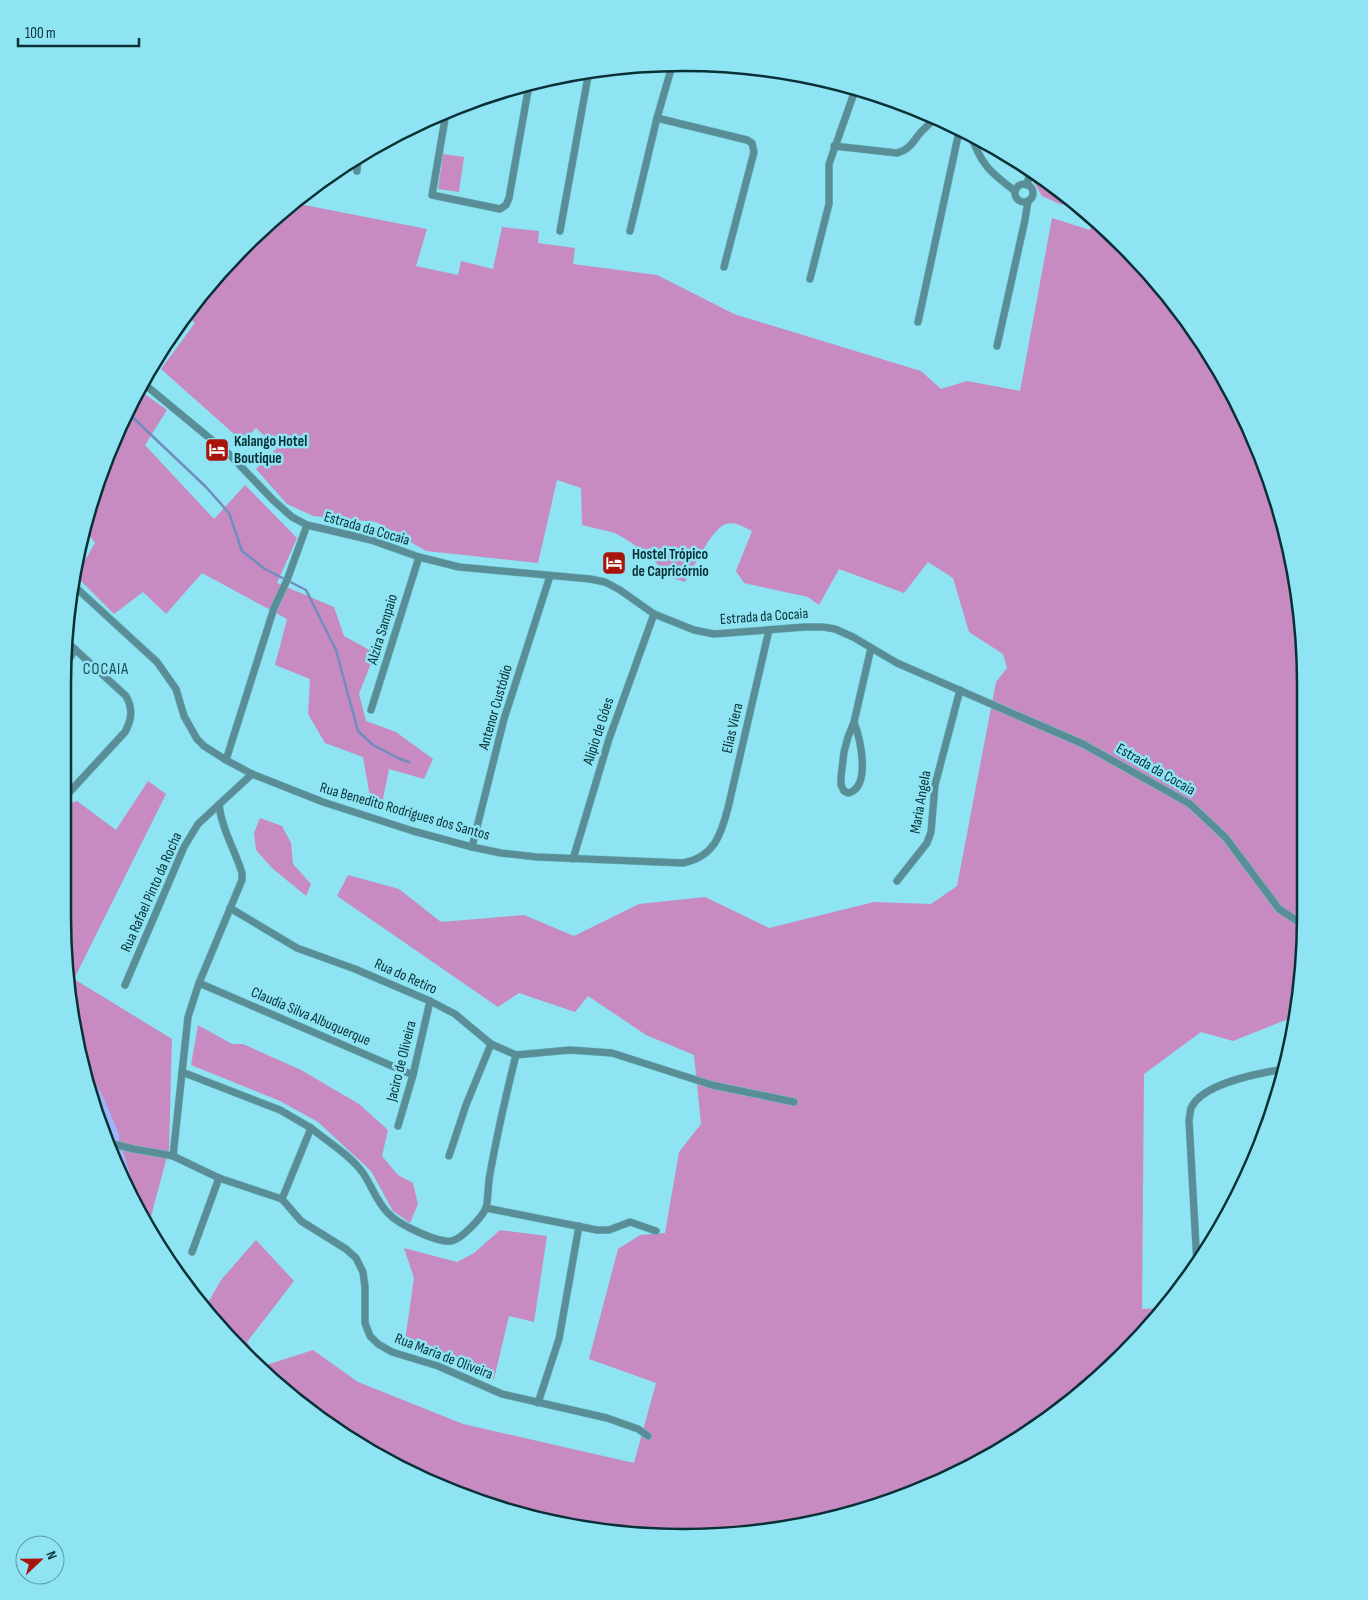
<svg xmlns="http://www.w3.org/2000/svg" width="1368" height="1600" font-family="'Sofia Sans Condensed',sans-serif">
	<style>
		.green { fill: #c78bc2 }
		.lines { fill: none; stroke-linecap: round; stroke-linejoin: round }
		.stream { stroke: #718dbf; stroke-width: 2.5 }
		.river { stroke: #9eb5fa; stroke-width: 15 }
		.street-casing { stroke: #73c0cd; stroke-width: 8 }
		.street { stroke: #598e97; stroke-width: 7 }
		.labels { text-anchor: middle; stroke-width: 5; stroke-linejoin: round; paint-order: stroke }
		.poi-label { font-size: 15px; font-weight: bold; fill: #093035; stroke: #8ee4f3; text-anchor: start }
		.street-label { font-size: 15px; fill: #093035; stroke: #8ee4f3 }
		.neighbourhood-label { font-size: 16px; letter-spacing: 1px; fill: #1b4a51; stroke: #8ee4f3 }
		.rim { fill: none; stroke: #093035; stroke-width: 2.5 }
	</style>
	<rect width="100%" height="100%" fill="#8ee4f3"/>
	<g class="green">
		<path d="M443 154 464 157 459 192 438 189Z"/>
		<path d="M1033 172 1065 194 1062 205 1042 196 1031 177Z"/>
		<path d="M294 203 427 229 416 266 458 275 461 261 493 269 502 227 539 231 538 243 575 248 573 264 657 275 734 314 921 371 941 389 967 381 1020 391 1052 218 1090 230 1093 220 1151 274 1222 373 1272 484 1304 643 1305 916 1296 1016 1233 1041 1201 1032 1144 1074 1142 1309 1163 1308 1123 1356 995 1454 884 1504 765 1532H603L484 1504 338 1433 263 1366 313 1350 358 1382 463 1424 634 1463 656 1383 589 1359 618 1249 640 1235 665 1233 679 1152 701 1124 694 1055 646 1035 588 996 575 1012 519 993 498 1007 337 896 348 875 399 889 441 922 524 915 574 936 639 904 705 897 769 928 874 902 931 904 957 886 996 682 1007 668 1003 654 969 632 953 578 928 562 904 593 839 569 819 605 808 597 744 583 736 571 752 531C744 527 735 521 726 524 711 529 694 568 685 582L672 578 652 559 632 543 615 533 582 525 581 488 557 480 538 563 426 551 376 522 313 516 287 504 256 469 277 448 256 428 243 442 161 369 195 323 186 314 191 305 274 217Z"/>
		<path d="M139 390 167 410 145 445 214 519 245 485 297 538 277 583 334 607 344 636 375 653 359 694 366 721 396 732 433 759 424 779 389 769 382 804 371 802 363 757 325 743 308 714 310 679 275 665 287 619 202 573 166 614 143 592 114 614 76 576 95 543 85 529 95 484 127 409Z"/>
		<path d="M148 781 166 794 74 979 172 1039 169 1149 149 1224 127 1191 113 1156 118 1137 105 1134 84 1077 63 916 64 806 77 801 116 830Z"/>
		<path d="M260 818 282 826 291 843 293 864 311 884 306 896 272 868 256 850 254 833Z"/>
		<path d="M198 1025 232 1044H243L301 1070 359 1104 388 1130 382 1156 398 1175 413 1183 418 1204 410 1223 393 1211 371 1171 318 1122 280 1101 191 1065Z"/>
		<path d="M500 1230 547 1236 534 1322 509 1316 494 1379 450 1362 404 1348 414 1278 404 1248 457 1262 474 1253Z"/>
		<path d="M256 1240 294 1281 247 1342 263 1366 217 1326 205 1308 221 1280Z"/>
	</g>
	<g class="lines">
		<path class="stream" d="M126 411 206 487 229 513 242 551 265 569 306 590 336 650 358 731 373 745 400 759 409 762"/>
		<g class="river">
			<path d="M86 1082 96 1099 112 1137"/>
			<path d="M116 1153 126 1188"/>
		</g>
		<defs>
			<g id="street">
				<path d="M446 113 432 195 500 209 506 205 509 198 529 85"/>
				<path d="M657 118 747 140 752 143 754 152 724 267"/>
				<path d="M971 134C980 164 991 173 1015 191"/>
				<path d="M834 146 897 153C910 150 913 141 921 132 926 127 931 122 936 118"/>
				<path d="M357 171 358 157"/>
				<circle cx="1024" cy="193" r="9"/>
				<path d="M1027 185 1030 171"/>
				<path d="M560 231 589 71"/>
				<path d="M630 231 657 118 672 66"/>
				<path d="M810 279 829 204V164L853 96 858 89"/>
				<path d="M918 322 960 127"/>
				<path d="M997 346 1025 220 1028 201"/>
				<path d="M143 383 230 455 273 500 292 517 307 525 371 540 419 557 459 567 590 579 605 582 620 590 654 614 694 630 714 634 805 627H823L835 629 853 637 897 663 1083 744 1190 804 1226 838 1279 909 1305 926"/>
				<path d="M72 584 157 662 176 689 184 716 197 739 204 746 226 760 252 774 323 802 413 831 472 847 501 853 537 857 683 863C714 857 721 835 728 808L769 630"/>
				<path d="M67 663 75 649"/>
				<path d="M371 710 419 557"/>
				<path d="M854 722C860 738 872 787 848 793L844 791 841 785V777L844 752 848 737 854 722 871 648"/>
				<path d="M226 760 274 608 287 580 307 525"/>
				<path d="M64 798 125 732C132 719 133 709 126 696L67 642"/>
				<path d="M472 847 504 719 550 576"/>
				<path d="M573 859 609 739 654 614"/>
				<path d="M897 881 927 843 931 832 935 785 960 690"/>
				<path d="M230 908 297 948 355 969 430 1001 455 1014 491 1044 516 1055 570 1050 612 1053 712 1085 794 1102"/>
				<path d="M199 983 413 1075"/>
				<path d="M125 985 184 847 198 824 252 774"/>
				<path d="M1280 1070 1281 1079"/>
				<path d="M182 1072 280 1110 311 1128 282 1199"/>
				<path d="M398 1126 413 1075 430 1001"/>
				<path d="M311 1128C328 1142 350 1155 363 1173 372 1186 377 1203 389 1214 398 1224 437 1243 451 1241 461 1240 482 1217 486 1208 488 1203 488 1182 490 1174 497 1134 506 1095 516 1055"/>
				<path d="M109 1143 134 1149 173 1156 219 1178 282 1199 301 1221 346 1249 356 1258 363 1272 365 1287V1323L370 1336 378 1344 392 1352 438 1366 502 1394 607 1418 638 1429 648 1436"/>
				<path d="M173 1156 188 1017 199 983 242 880V873C235 850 222 830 219 805"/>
				<path d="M449 1156 466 1105 491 1044"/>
				<path d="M486 1208 597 1230H609L630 1222 656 1231"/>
				<path d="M192 1252 219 1178"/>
				<path d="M1197 1265 1189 1120C1190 1116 1190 1111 1191 1108 1202 1083 1260 1073 1284 1069"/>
				<path d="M538 1403 559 1339 579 1226"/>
			</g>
		</defs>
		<use href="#street" class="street-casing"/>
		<use href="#street" class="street"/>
	</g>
	<defs>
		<symbol id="hotel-square" viewBox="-11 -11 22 22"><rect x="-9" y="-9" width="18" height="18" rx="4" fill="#a8150c" stroke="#8ee4f3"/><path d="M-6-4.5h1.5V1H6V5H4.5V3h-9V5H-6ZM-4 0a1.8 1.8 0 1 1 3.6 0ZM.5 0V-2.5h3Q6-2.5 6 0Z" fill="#fff"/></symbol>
	</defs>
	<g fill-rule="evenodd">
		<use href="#hotel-square" x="203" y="436" width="28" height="28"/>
		<use href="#hotel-square" x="600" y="549" width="28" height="28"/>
	</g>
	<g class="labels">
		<g class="poi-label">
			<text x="234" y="446">Kalango Hotel<tspan x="234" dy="17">Boutique</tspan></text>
			<text x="632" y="559">Hostel Trópico<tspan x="632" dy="17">de Capricórnio</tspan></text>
		</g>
		<g class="street-label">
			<text transform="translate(367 528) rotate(16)" y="5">Estrada da Cocaia</text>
			<text transform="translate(764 616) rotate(-4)" y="5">Estrada da Cocaia</text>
			<text transform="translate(382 629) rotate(-73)" y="5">Alzira Sampaio</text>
			<text transform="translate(495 707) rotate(-74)" y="5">Antenor Custódio</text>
			<text transform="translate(732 728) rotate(-77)" y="5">Elias Viera</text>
			<text transform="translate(598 731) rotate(-72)" y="5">Alipio de Góes</text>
			<text transform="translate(1156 769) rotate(30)" y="5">Estrada da Cocaia</text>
			<text transform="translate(920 802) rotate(-80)" y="5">Maria Angela</text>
			<text transform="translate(405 811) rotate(16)" y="5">Rua Benedito Rodrigues dos Santos</text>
			<text transform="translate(151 892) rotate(-66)" y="5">Rua Rafael Pinto da Rocha</text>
			<text transform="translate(406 976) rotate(24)" y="5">Rua do Retiro</text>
			<text transform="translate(311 1016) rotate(23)" y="5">Claudia Silva Albuquerque</text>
			<text transform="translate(401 1061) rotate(-76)" y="5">Jaciro de Oliveira</text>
			<text transform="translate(444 1356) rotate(21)" y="5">Rua Maria de Oliveira</text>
		</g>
		<g class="neighbourhood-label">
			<text x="106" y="674">COCAIA</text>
		</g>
	</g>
	<path d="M0 0H1368V1600H0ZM684 71H684A613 613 0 0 1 1297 684V916A613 613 0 0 1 684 1529H684A613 613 0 0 1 71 916V684A613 613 0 0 1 684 71Z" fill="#8ee4f3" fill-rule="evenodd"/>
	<path class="rim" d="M684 71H684A613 613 0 0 1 1297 684V916A613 613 0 0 1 684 1529H684A613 613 0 0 1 71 916V684A613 613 0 0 1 684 71Z"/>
	<g transform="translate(40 1560) rotate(68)"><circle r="24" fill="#8ee4f3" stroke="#599ca7"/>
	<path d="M0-4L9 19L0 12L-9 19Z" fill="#a8150c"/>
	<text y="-8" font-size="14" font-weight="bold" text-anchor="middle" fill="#093035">N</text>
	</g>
	<path d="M18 38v8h121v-8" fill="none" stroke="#093035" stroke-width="2.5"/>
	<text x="25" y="38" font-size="15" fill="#093035" stroke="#8ee4f3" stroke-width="4" paint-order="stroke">100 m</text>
</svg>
